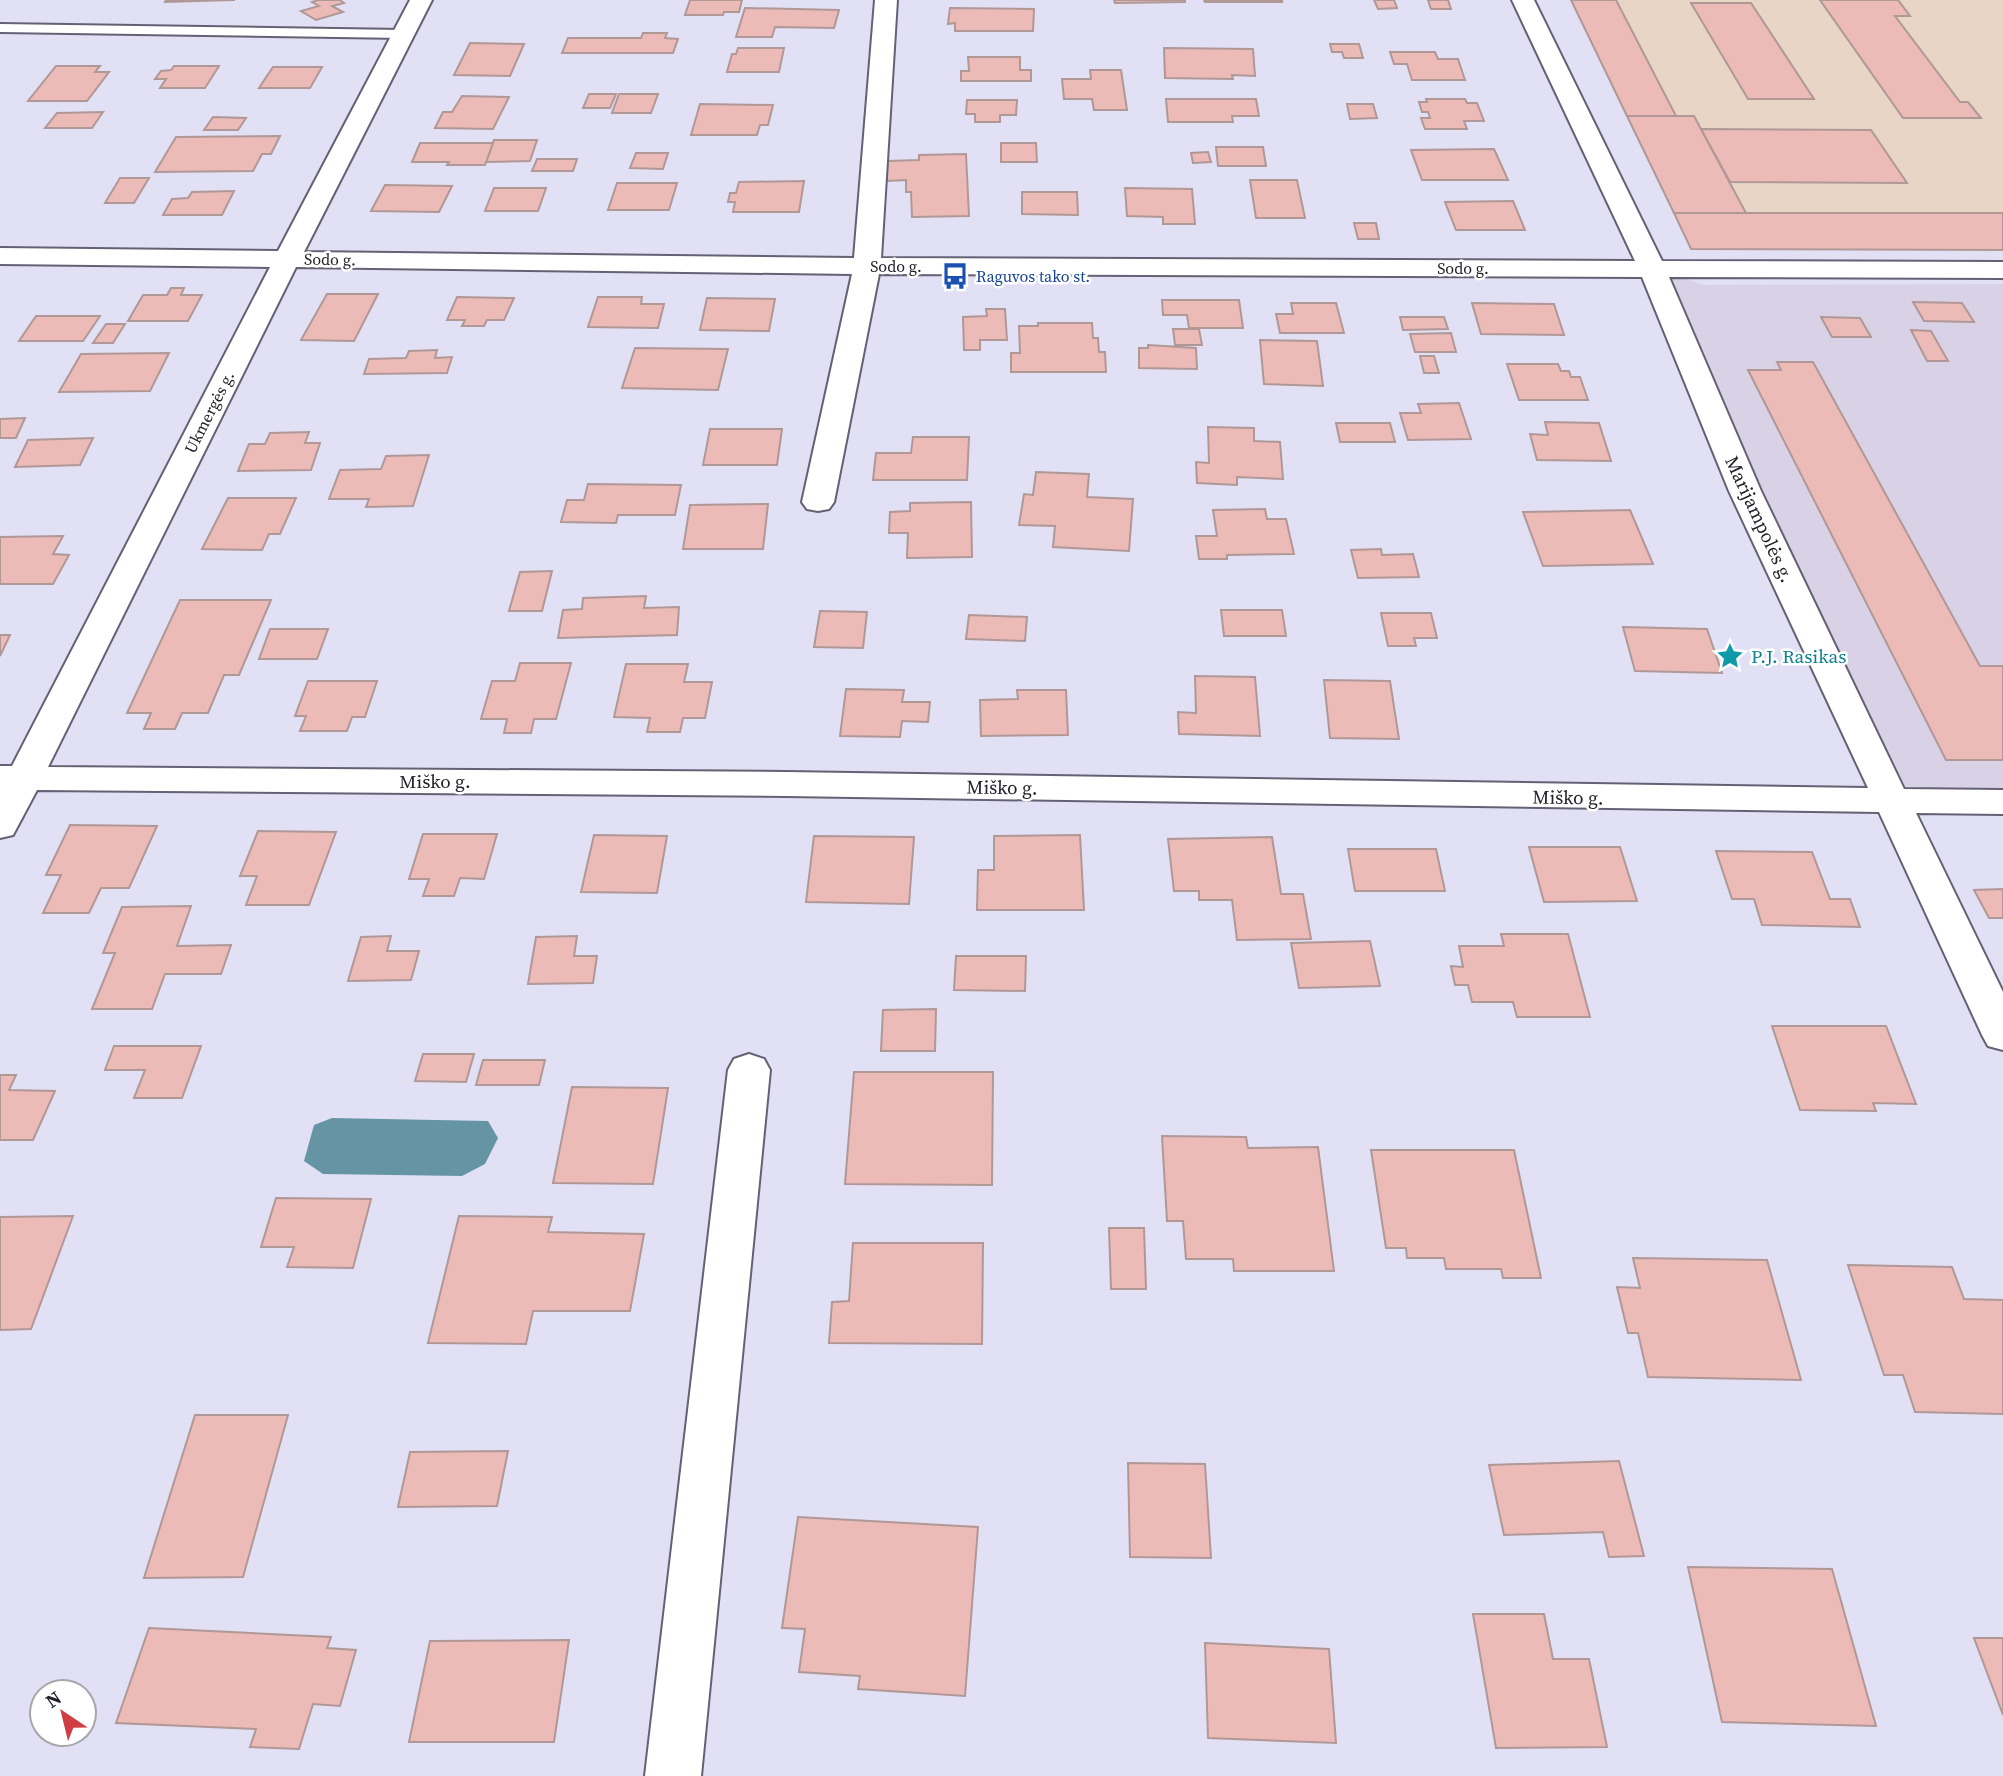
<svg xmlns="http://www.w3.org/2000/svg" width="2003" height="1776" font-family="'Source Serif 4',serif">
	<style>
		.commercial { fill: #d9d1e6 }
		.industrial { fill: #e9d5c6 }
		.water { fill: #6595a5 }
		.building { fill: #ecbbb8; stroke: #b09896; stroke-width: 2 }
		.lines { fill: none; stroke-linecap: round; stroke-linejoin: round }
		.lane-casing { stroke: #636173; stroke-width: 4 }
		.street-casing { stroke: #636173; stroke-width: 4 }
		.lane { fill: #fff; fill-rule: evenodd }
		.street { fill: #fff; fill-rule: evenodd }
		.labels { text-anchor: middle; stroke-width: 5; stroke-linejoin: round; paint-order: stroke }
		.far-street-label { font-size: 16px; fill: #222129; stroke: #fff }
		.far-transit-label { font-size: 16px; fill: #164399; stroke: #fff; text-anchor: start }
		.street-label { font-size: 19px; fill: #222129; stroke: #fff }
		.culture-label { font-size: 19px; fill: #0d838f; stroke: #fff; text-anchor: start }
	</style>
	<rect width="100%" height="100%" fill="#e2e0f5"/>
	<path class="commercial" d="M1652 268 1704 285 2003 284V802H1894Z"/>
	<path class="industrial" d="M1571 0H2003V250L1691 249Z"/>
	<path class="water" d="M332 1118 488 1121 498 1138 485 1164 462 1176 323 1174 304 1161 314 1125Z"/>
	<g class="building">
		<path d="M166 0H235L165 2Z"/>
		<path d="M318 0H340L344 3 332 6 343 12 316 20 301 11 319 6 312 2Z"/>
		<path d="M690 0H742L739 12H724L723 15H685Z"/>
		<path d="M1114 0H1185V2L1115 3Z"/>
		<path d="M1204 0H1282V2H1205Z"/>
		<path d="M1374 0H1394L1397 8 1378 9Z"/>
		<path d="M1428 0H1448L1451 9H1431Z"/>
		<path d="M1571 0H1616L1676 116H1627Z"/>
		<path d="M1820 0H1898L1910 16H1895L1960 102H1968L1981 118H1903Z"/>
		<path d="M1691 3H1751L1814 99H1748Z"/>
		<path d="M745 8 839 10 834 28 775 27 772 37H736Z"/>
		<path d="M950 8 1034 9 1033 31H955V23L948 24Z"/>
		<path d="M643 33H667L665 38 678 39 673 53H562L568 38H641Z"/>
		<path d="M470 43 524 44 510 76 454 75Z"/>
		<path d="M1330 44H1359L1363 58H1344L1342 52H1332Z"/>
		<path d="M738 48H784L779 72H727L732 54H736Z"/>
		<path d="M1164 48 1253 49 1255 76 1232 75 1233 79 1165 78Z"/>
		<path d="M1390 52H1435L1438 59H1458L1465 80H1412L1407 64H1394Z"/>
		<path d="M968 57H1020V70H1031V81H961V71H969Z"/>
		<path d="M56 66H100L95 72H109L87 101H28Z"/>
		<path d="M174 66H219L205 88H160L166 79H155L161 71 171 70Z"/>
		<path d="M273 67H322L310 88H259Z"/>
		<path d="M1090 70H1121L1127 110H1094L1092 99H1064L1062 79H1091Z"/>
		<path d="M589 94H616L610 108H583Z"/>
		<path d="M619 94H658L651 113H612Z"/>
		<path d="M462 96 509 97 493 129 435 128 443 112H452Z"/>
		<path d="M1166 99H1256L1259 116H1232L1233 122H1168Z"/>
		<path d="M1426 99H1465L1467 103H1477L1484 121H1464L1467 129H1425L1421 118H1430L1428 112H1422L1419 102H1427Z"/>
		<path d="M967 100H1017L1016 115H1000V122H975V114H966Z"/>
		<path d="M700 104 773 105 768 125H760L757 135H691Z"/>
		<path d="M1347 104H1373L1377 118 1350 119Z"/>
		<path d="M103 112 92 128H45L57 113Z"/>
		<path d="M1627 116H1694L1746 213H1674Z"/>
		<path d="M213 117 246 118 238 130H204Z"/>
		<path d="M1701 129 1871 130 1907 183 1730 182Z"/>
		<path d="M280 136 271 154H262L253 171 155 172 176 137Z"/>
		<path d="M494 140H537L530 161 486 162Z"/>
		<path d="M420 143H493L485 165H447L449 162H412Z"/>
		<path d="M1001 143H1036L1037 162H1001Z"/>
		<path d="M1216 147H1263L1266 166H1218Z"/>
		<path d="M1494 149 1508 180H1422L1411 150Z"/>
		<path d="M1208 152 1211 162 1193 163 1191 153Z"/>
		<path d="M636 153H668L663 169 630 168Z"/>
		<path d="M966 154 969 216 912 217 911 192H906V180L887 181V161L919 160V155Z"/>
		<path d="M537 159H577L573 171H532Z"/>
		<path d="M120 178H149L134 203H105Z"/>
		<path d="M1250 180H1297L1305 218H1256Z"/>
		<path d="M804 181 799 212H733L735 202H728L730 193H736L739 182Z"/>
		<path d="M617 183H677L669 210H608Z"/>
		<path d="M385 185 452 186 439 212 371 211Z"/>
		<path d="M494 188H546L538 211H485Z"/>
		<path d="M1125 188 1192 189 1195 224H1163V217L1127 216Z"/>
		<path d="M234 191 222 215H163L172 199 188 198 192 192Z"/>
		<path d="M1022 192H1077L1078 215 1022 214Z"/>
		<path d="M1513 201 1525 230H1456L1445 202Z"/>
		<path d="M1674 213H2003V250L1691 249Z"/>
		<path d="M1354 223H1376L1379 239H1358Z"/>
		<path d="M171 288H184L181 295H202L188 321H128L143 295H167Z"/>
		<path d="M327 294H378L354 341 301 340Z"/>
		<path d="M457 297 514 298 504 320H487L484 326H462L465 320H447Z"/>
		<path d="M598 297H642L641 304H664L658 328 588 327Z"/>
		<path d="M707 298 775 299 769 331 700 330Z"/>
		<path d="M1162 300H1239L1243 328H1189L1187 315H1163Z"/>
		<path d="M1913 302 1962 303 1974 322 1924 321Z"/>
		<path d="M1291 303H1336L1344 333H1280L1276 314H1293Z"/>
		<path d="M1472 303 1554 304 1564 335 1481 334Z"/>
		<path d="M986 309H1005L1007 340H980V350H964L963 317 987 316Z"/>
		<path d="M36 316H100L83 341H19Z"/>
		<path d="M1400 317H1444L1448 329 1403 330Z"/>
		<path d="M1821 317 1860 318 1871 337H1832Z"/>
		<path d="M1038 323H1092L1093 338H1098L1099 352H1105L1106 372H1011V353H1020L1019 326H1038Z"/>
		<path d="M106 324H125L113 343H93Z"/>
		<path d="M1173 329H1199L1202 345H1175Z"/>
		<path d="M1911 330 1931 331 1948 361H1927Z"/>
		<path d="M1451 333 1456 352H1415L1410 334Z"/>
		<path d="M1260 340 1317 341 1323 386 1264 384Z"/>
		<path d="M1148 345 1196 348 1197 369 1139 368V348H1148Z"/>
		<path d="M635 348 728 349 718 390 622 388Z"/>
		<path d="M437 350 435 358 452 357 447 373 364 374 369 359 406 358 409 351Z"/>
		<path d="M169 353 150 391 59 392 81 354Z"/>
		<path d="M1420 356H1434L1439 373H1424Z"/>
		<path d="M1777 362H1813L1980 666H2003V760H1946L1748 370H1781Z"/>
		<path d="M1507 364H1558L1561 371H1569L1571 377H1580L1588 400H1519Z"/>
		<path d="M1459 403 1471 439 1408 440 1400 413H1421L1418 404Z"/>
		<path d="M25 418 16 438H0V419Z"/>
		<path d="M1545 422 1599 423 1611 461 1537 460 1530 434 1548 435Z"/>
		<path d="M1336 423H1390L1395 442H1340Z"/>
		<path d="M1208 427 1254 428V441L1280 442 1283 479 1237 477V485L1197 483 1196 462 1209 463Z"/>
		<path d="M710 429H782L777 465H703Z"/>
		<path d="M309 432 305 443H320L311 470 238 471 249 444H265L270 433Z"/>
		<path d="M913 437H969L967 480H873L876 453H911Z"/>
		<path d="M93 438 80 465 15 467 28 440Z"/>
		<path d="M429 455 413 506 366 507 369 499H329L340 470 381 469 386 456Z"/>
		<path d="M1036 472 1089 474 1087 497 1133 499 1129 551 1053 547 1055 526 1019 525 1024 494 1033 495Z"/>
		<path d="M588 484 681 485 675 515H618L616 523 561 522 567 500H584Z"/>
		<path d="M228 498H296L280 534H269L262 550 202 549Z"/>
		<path d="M971 502 972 557 907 558 908 533H889L890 512 910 511V503Z"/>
		<path d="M768 504 763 549H683L690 505Z"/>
		<path d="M1265 509 1267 519H1286L1294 554 1227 555V559H1199L1196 536H1217L1213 510Z"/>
		<path d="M1630 510 1653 564 1543 566 1523 512Z"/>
		<path d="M63 536 53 554 69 555 53 584H0V537Z"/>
		<path d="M1381 549 1382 555 1413 554 1419 577 1358 578 1351 550Z"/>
		<path d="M552 571 542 611H509L520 572Z"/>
		<path d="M646 596 644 608 679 607 677 635 558 638 563 610 582 609 583 598Z"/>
		<path d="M180 600H271L239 675H224L208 713H182L175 729H144L151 713H127Z"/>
		<path d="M1221 610H1282L1286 636H1224Z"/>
		<path d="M820 611 867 612 863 648 814 647Z"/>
		<path d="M1381 613H1431L1437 638H1414L1416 646H1388Z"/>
		<path d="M969 615 1027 617 1025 641 966 639Z"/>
		<path d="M1623 627 1707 629 1722 673 1635 671Z"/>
		<path d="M270 629H328L317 659H259Z"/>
		<path d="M0 635H10L0 656Z"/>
		<path d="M520 663H571L556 719H534L531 733H504L507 719H481L492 681H515Z"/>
		<path d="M626 664H688L684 682H712L705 718H683L680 732H647L650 718 614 717Z"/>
		<path d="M1195 676 1255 677 1260 736 1179 734 1178 712 1196 713Z"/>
		<path d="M1324 680 1390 681 1399 739 1330 738Z"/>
		<path d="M308 681H377L365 717H352L347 731H300L306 716H295Z"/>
		<path d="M846 689 904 690 902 702H930L928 722 902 721 900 737 840 736Z"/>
		<path d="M1017 690H1066L1068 735 981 736 980 700 1018 699Z"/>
		<path d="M70 825 157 826 129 888H101L89 913H43L61 875H46Z"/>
		<path d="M258 831 336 832 309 905H246L257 876H240Z"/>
		<path d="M423 834H497L484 879 460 878 454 896H423L429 879H409Z"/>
		<path d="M594 835 667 836 657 893 581 892Z"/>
		<path d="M1080 835 1084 910H977L978 870H994V836Z"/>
		<path d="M814 836 914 837 909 904 806 902Z"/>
		<path d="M1272 837 1281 894H1303L1311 939 1237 940 1232 900H1199V891H1174L1168 839Z"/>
		<path d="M1529 847H1620L1637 901 1544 902Z"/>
		<path d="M1348 849H1436L1445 891H1355Z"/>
		<path d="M1716 851 1812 852 1830 899H1850L1860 927 1762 925 1754 899H1732Z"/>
		<path d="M2003 889V918H1989L1974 890Z"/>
		<path d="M191 906 177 946 231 945 221 974H165L152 1009H92L115 953H103L122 907Z"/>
		<path d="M1501 934H1568L1590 1017H1517L1513 1002H1472L1468 985H1455L1451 966 1463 967 1459 946H1504Z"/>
		<path d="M391 936 387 951H419L411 980 348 981 361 937Z"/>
		<path d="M577 936 574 956H597L593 983 528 984 536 937Z"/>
		<path d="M1370 941 1380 986 1299 988 1291 943Z"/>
		<path d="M956 956H1026L1025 991 954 990Z"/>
		<path d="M936 1009 935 1051H881L883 1010Z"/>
		<path d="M1772 1026H1886L1916 1104 1873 1103 1876 1111 1800 1110Z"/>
		<path d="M114 1046H201L182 1098H134L145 1070H105Z"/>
		<path d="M423 1054H474L466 1082 415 1081Z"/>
		<path d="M483 1060H545L539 1085H476Z"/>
		<path d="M854 1072H993L992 1185 845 1184Z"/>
		<path d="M0 1075H16L9 1090 55 1091 33 1140H0Z"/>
		<path d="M572 1087 668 1088 653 1184 553 1183Z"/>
		<path d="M1162 1136 1246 1137 1248 1148 1318 1147 1334 1271H1234L1233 1259H1186L1183 1221H1167Z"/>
		<path d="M1371 1150H1514L1541 1278H1503L1501 1269H1446L1444 1258H1407L1406 1248H1386Z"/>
		<path d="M276 1198 371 1199 353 1268 287 1267 294 1247H261Z"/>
		<path d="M73 1216 31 1329 0 1330V1217Z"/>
		<path d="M459 1216 552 1217 548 1232 644 1234 630 1311H533L526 1344 428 1343Z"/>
		<path d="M1109 1228H1144L1146 1289H1111Z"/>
		<path d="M853 1243H983L982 1344 829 1343 832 1302 849 1301Z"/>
		<path d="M1633 1258 1767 1260 1801 1380 1648 1377 1638 1333H1628L1617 1287 1640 1288Z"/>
		<path d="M1848 1265 1952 1267 1964 1299 2003 1300V1414L1915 1412 1903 1375H1884Z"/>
		<path d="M195 1415H288L243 1577 144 1578Z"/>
		<path d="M508 1451 497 1506 398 1507 410 1452Z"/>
		<path d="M1619 1461 1644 1556 1609 1557 1603 1532 1504 1535 1489 1465Z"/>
		<path d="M1128 1463 1205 1464 1211 1558 1130 1557Z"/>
		<path d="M798 1517 978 1527 965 1696 858 1689 860 1676 799 1672 805 1629 782 1628Z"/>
		<path d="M1688 1567 1832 1569 1876 1726 1722 1722Z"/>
		<path d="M1473 1614H1544L1553 1659H1589L1607 1747 1496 1748Z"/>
		<path d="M149 1628 331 1637 327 1648 356 1650 340 1706 313 1704 299 1749 250 1747 256 1729 116 1723Z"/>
		<path d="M1974 1638H2003V1715Z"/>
		<path d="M569 1640 554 1742H409L430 1641Z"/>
		<path d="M1205 1643 1329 1649 1336 1743 1208 1738Z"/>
	</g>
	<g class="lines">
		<defs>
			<path id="lane" d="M0 24 403 30 410 34 403 38 0 32Z"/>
			<g id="street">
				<path d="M410 0H432L304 252 854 258 875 0H897L881 258 1635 261 1512 0H1534L1662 261 2003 262V278L1669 277 1761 491 1904 789 2003 790V814L1916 813 2003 992V1050L1988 1046 1982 1035 1879 812 786 796 37 790 13 835 0 838V766H12L270 267 0 264V248L278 251ZM296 267 852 274 802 502 807 509 818 511 829 509 834 502 879 274 1642 277 1729 491 1868 788 786 772 48 767Z"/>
				<path d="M749 1054 764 1059 770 1070 701 1776H645L728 1070 734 1059Z"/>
			</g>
		</defs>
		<use href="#lane" class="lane-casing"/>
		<use href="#street" class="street-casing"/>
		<use href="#lane" class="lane"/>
		<use href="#street" class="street"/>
	</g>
	<defs>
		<symbol id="bus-bare" viewBox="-9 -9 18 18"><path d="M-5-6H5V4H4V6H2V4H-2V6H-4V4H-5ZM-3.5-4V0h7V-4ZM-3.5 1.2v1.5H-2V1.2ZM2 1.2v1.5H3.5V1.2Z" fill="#1a4fb4" stroke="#fff" stroke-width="2.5" paint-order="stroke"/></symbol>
		<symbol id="sight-bare" viewBox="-9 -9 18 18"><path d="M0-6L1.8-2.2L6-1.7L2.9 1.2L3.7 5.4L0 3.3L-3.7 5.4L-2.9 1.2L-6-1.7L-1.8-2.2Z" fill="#0f9aa8" stroke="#fff" stroke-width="2.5" paint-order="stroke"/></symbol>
	</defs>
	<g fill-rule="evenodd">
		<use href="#bus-bare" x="936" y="257" width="38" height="38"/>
		<use href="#sight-bare" x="1711" y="637" width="38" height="38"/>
	</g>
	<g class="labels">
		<g class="far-street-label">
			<text transform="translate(330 259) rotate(1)" y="6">Sodo g.</text>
			<text x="896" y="272">Sodo g.</text>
			<text x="1463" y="274">Sodo g.</text>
			<text transform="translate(209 412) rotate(-63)" y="6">Ukmergės g.</text>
		</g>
		<g class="far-transit-label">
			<text x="976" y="282">Raguvos tako st.</text>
		</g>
		<g class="street-label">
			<text transform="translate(1760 519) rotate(65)" y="7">Marijampolės g.</text>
			<text x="435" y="788">Miško g.</text>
			<text transform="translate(1002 787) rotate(1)" y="7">Miško g.</text>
			<text transform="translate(1568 797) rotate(1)" y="7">Miško g.</text>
		</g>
		<g class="culture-label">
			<text x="1751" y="663">P.J. Rasikas</text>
		</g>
	</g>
	<g transform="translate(63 1713) rotate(325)"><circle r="33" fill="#ffffff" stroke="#a7a6a9" stroke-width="2"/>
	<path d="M0-5L12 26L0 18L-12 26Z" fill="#ce3e44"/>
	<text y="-10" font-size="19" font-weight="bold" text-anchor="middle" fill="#222129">N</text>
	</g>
</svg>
